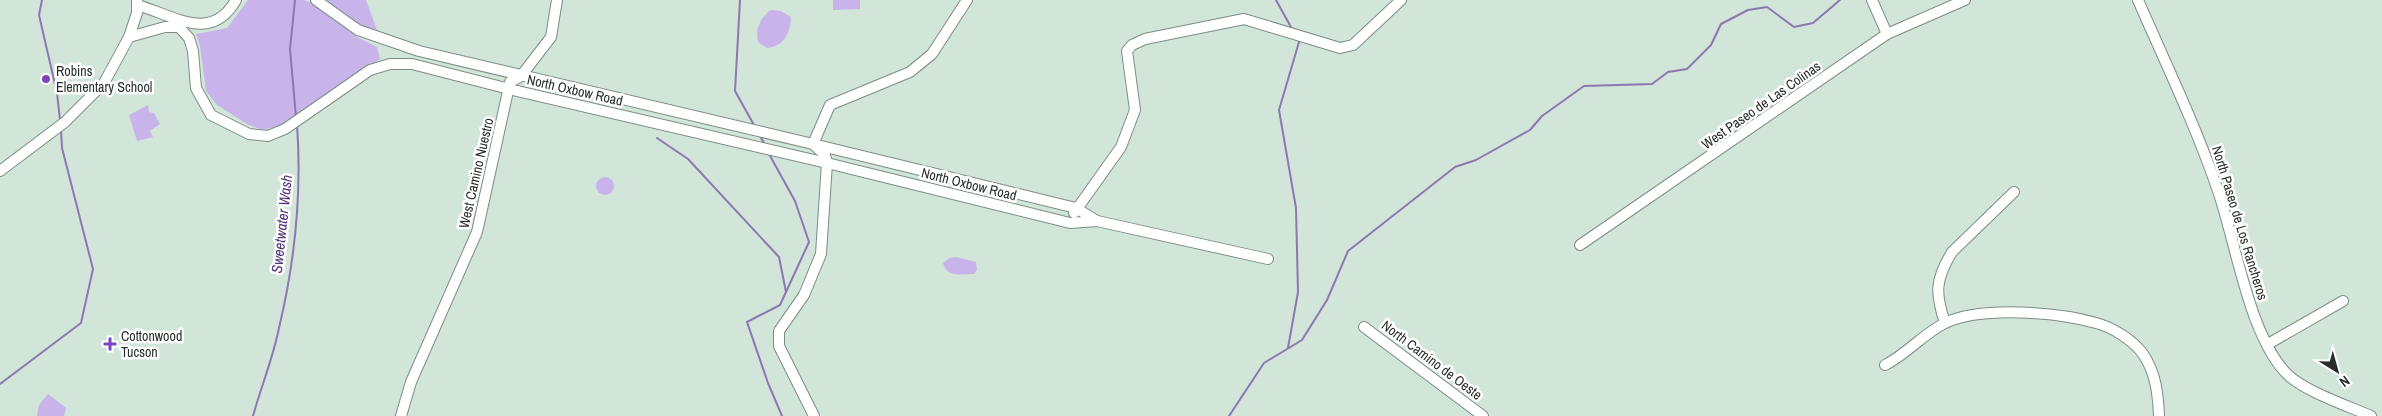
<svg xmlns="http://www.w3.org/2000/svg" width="2382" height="416" font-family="'Archivo Narrow',sans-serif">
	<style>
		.green { fill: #c8b4eb }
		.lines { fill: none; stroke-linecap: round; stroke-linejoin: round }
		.stream { stroke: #8d78b1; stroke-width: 2 }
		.minor-casing { stroke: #7c8e83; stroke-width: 12 }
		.minor { stroke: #fff; stroke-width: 10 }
		.poi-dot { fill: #7c45bc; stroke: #fff; stroke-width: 2 }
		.labels { text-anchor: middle; stroke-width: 5; stroke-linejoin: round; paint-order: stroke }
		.poi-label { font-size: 14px; fill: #282f2a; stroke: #fff; text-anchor: start }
		.street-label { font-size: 14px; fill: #282f2a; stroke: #fff }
		.water-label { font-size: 15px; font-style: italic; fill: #513279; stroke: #fff }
	</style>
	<rect width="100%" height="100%" fill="#d2e5d9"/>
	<g class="green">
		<path d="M248 0H304L313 3 357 37 377 47 380 59 284 125 263 130 247 124 217 105 206 91 200 46 196 34 227 28Z"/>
		<path d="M326 0H366L378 33 361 27Z"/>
		<path d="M833 0H860V9L833 10Z"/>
		<path d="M770 10 781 11 791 17C790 34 784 46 767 48L758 42C755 28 760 20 770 10Z"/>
		<path d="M148 105 149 112 154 113 160 124 150 131 153 137 137 141 129 115Z"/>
		<circle cx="605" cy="186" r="9"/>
		<path d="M956 257 976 262 977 270 974 274C961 274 947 278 943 263L950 258Z"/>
		<path d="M48 394 66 408 64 416H37L39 405Z"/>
	</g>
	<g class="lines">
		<g class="stream">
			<path d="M42 0 39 15 57 93 60 120"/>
			<path d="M295 0 290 49 296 117"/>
			<path d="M740 0 735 91 754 125"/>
			<path d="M1276 0 1292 29"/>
			<path d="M760 136 765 145"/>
			<path d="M657 138 688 159 779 257 786 292"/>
			<path d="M769 154 795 201 809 242 780 305 747 322 768 383 782 416"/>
			<path d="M1288 348 1298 292 1296 208 1279 110 1299 42 1298 39"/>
			<path d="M0 384 81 323 93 269 62 148 61 130"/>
			<path d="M253 416C261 387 273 358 279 328 295 261 302 193 297 124"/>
			<path d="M1229 416 1264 363 1302 340 1327 300 1348 251 1455 167 1476 160 1530 130 1542 116 1584 86 1652 84 1668 72 1687 69 1711 45 1721 24 1748 10 1767 7 1794 27 1813 23 1840 0"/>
		</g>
		<defs>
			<g id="minor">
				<path d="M316 0 358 30 419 51 813 144 1076 208 1097 221"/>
				<path d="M1872 0 1887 34"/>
				<path d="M2138 0C2165 62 2195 124 2217 188 2236 241 2248 334 2287 374 2304 391 2348 406 2371 416"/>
				<path d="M137 5C173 15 211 44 236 0"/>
				<path d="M129 37 165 27H179L189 38 193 51 196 88 211 115 249 134 268 136 285 129 370 70 390 64H412L509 89 827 163 1070 223 1097 221 1268 259"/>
				<path d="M0 171 65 122 104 83 129 37 137 13V0"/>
				<path d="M1074 213 1121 147 1135 110 1127 51 1132 45 1145 39 1244 19 1340 48 1353 45 1401 0"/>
				<path d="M1580 245 1887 34 1965 0"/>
				<path d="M1945 323C1935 293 1935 280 1952 252L2014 192"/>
				<path d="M1364 327 1483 416"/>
				<path d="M2268 344 2343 301"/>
				<path d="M1885 365C1907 354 1923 334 1945 323 1982 306 2057 312 2096 323 2112 327 2133 340 2143 354 2156 373 2158 394 2159 416"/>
				<path d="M401 416 411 382 477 232 510 82 521 76 551 37 557 0"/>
				<path d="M814 416 779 346V331L804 295 821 254 827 163 825 155 813 144 830 105 910 72 932 54 967 0"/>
			</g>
		</defs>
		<use href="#minor" class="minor-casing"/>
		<use href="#minor" class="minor"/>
	</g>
	<g class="poi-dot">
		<circle cx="46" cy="79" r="5"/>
		<path d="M107.5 336.5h5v5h5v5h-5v5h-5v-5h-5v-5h5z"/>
	</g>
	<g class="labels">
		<g class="poi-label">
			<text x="56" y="76">Robins<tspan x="56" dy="16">Elementary School</tspan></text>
			<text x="121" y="341">Cottonwood<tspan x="121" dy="16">Tucson</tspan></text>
		</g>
		<g class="street-label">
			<text transform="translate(575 90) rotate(13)" y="5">North Oxbow Road</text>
			<text transform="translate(1761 105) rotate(-35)" y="5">West Paseo de Las Colinas</text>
			<text transform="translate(476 173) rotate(-77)" y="5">West Camino Nuestro</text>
			<text transform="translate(969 184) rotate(14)" y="5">North Oxbow Road</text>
			<text transform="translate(2240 223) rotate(73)" y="5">North Paseo de Los Rancheros</text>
			<text transform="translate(1432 360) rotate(37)" y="5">North Camino de Oeste</text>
		</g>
		<g class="water-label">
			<text transform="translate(282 224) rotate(-84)" y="5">Sweetwater Wash</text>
		</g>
	</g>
	<g transform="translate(2337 371) rotate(143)" stroke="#ffffff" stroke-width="4" paint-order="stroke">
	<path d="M0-4L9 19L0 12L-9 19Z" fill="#282f2a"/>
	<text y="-8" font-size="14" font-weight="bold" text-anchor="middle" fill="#282f2a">N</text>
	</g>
</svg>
